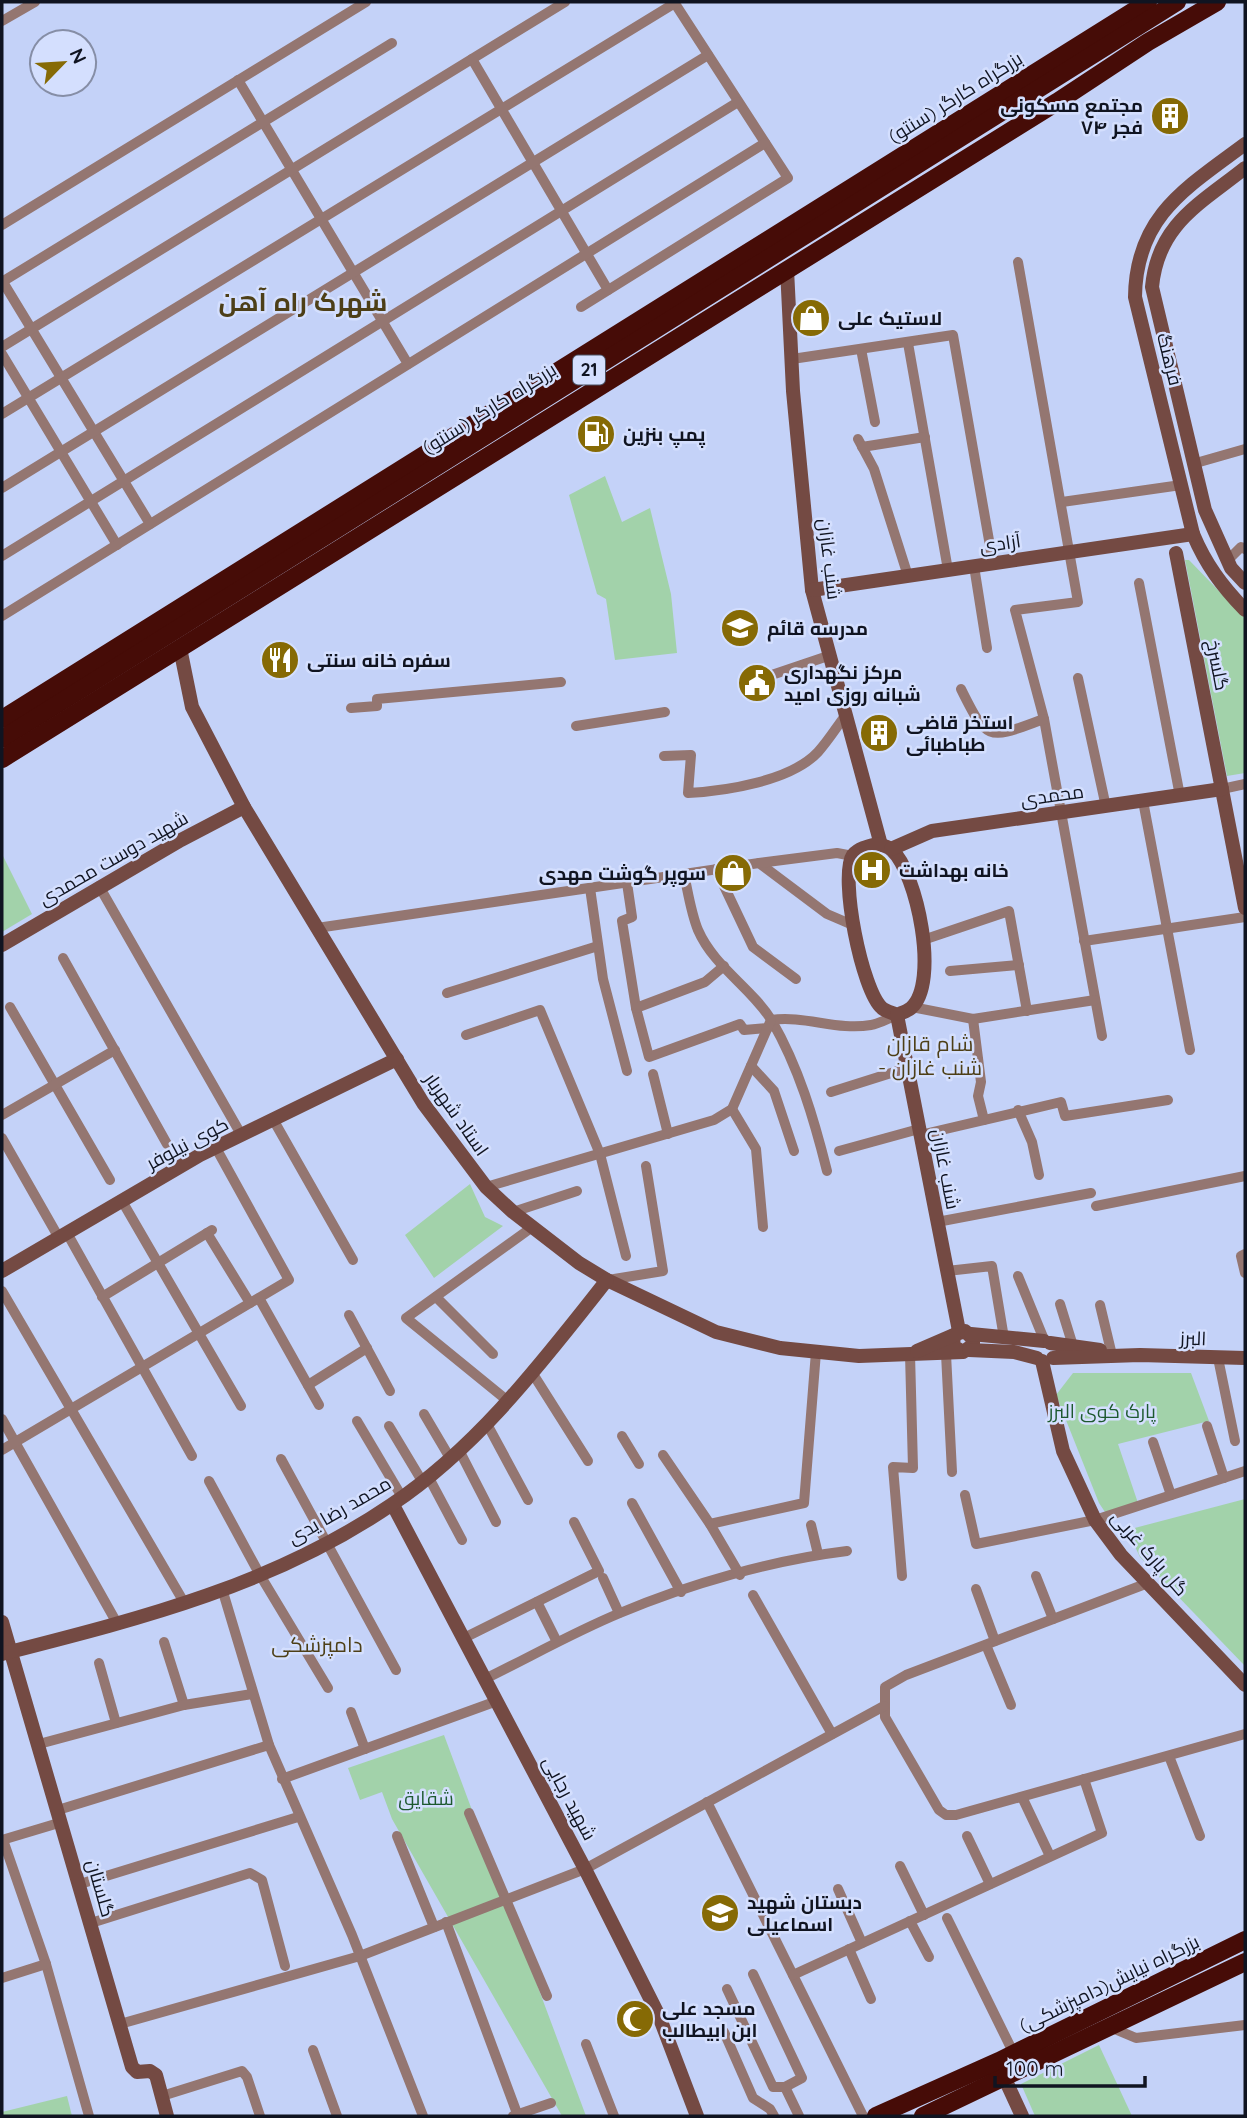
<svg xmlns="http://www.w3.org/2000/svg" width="1247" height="2118" font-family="Quicksand,Cairo,sans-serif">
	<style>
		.green { fill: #a2d2aa }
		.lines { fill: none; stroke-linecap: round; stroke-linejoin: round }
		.street { stroke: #947671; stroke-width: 10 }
		.secondary { stroke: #744a43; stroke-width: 14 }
		.highway { stroke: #460c07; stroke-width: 18 }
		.labels { text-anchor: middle; stroke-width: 5; stroke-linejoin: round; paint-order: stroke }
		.shield { fill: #d4dffe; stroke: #4b5163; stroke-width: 2 }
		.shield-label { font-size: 18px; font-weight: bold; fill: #101421 }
		.street-label { font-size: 19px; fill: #101421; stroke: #d4dffe }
		.poi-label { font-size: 19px; font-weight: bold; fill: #101421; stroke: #d4dffe; text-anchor: start }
		.park-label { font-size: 19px; fill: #1d592f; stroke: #d4dffe }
		.neighbourhood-label { font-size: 21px; fill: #4d3f17; stroke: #d4dffe }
		.district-label { font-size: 26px; font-weight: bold; fill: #4d3f17; stroke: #d4dffe }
	</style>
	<rect width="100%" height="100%" fill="#c4d2f8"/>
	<g class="green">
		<path d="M605 476 622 522 650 508 671 594 677 653 615 660 606 599 597 594 569 495Z"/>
		<path d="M1185 560H1189L1245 618V773L1227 776Z"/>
		<path d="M2 854 32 914 2 932Z"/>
		<path d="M470 1184 485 1217 503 1226 434 1278 405 1235Z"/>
		<path d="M1073 1373H1191L1209 1421 1118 1444 1138 1503 1107 1515 1099 1503 1056 1395Z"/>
		<path d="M1245 1499V1666L1140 1557 1127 1530Z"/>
		<path d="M444 1735 586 2116H562L392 1819 382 1792 360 1800 348 1768Z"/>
		<path d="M1099 2045 1132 2116H1035L1021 2084Z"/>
		<path d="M67 2096 72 2116H2V2112Z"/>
	</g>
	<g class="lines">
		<g class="street">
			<path d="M2 21 35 2"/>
			<path d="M472 59 608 290"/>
			<path d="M238 80 408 364"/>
			<path d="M2 225 366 2"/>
			<path d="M1018 262 1078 602 1015 610 1044 719 1102 1036"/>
			<path d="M2 282 392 43"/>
			<path d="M3 282 150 524"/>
			<path d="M581 307 788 178 674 2"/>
			<path d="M908 343 948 570"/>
			<path d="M2 347 565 2"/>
			<path d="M861 349 875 422"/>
			<path d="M2 354 117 545"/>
			<path d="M792 359 953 335 993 563"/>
			<path d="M2 414 675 3"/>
			<path d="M858 439 874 469 908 576"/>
			<path d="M862 447 925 437"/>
			<path d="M1196 463 1245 449"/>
			<path d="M2 488 708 55"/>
			<path d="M1062 502 1181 485"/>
			<path d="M2 556 738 102"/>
			<path d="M1227 561 1241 547 1245 549"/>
			<path d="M974 566 987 648"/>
			<path d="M1139 583 1180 796"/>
			<path d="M2 616 765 143"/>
			<path d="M1078 678 1106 807"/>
			<path d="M745 684 828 656"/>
			<path d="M961 689C988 744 989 739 1044 719"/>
			<path d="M351 708 377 706V699L561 682"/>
			<path d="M576 726 665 712"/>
			<path d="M664 756 691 755 688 793C726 791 791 781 818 752 828 741 836 728 845 716"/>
			<path d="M1222 789 1245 784"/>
			<path d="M1143 801 1190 1050"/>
			<path d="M759 863 827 914 855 926"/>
			<path d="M716 869 753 947 796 979"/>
			<path d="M684 874C688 892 691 913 698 930 714 967 752 988 772 1021 799 1068 814 1119 827 1171"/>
			<path d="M627 883 632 917 622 921 636 1008 649 1057 740 1024 744 1030 768 1028"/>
			<path d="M99 886 242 1136"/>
			<path d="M590 888 603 979 627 1071"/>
			<path d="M317 928 759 863 837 853 853 856"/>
			<path d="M923 940 1009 911 1027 1011"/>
			<path d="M1084 941 1245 917"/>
			<path d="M63 958 167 1144"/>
			<path d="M950 971 1019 965"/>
			<path d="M447 993 598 946"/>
			<path d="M10 1007 110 1180"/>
			<path d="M912 1007 973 1019 1095 1000"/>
			<path d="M636 1008 705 982 724 966"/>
			<path d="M973 1019 981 1082 978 1096 984 1120"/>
			<path d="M771 1020C805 1015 837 1031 871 1025 879 1024 889 1018 897 1015"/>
			<path d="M466 1035 540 1010 600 1154 626 1256"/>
			<path d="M751 1066 774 1091 794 1151"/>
			<path d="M653 1074 668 1134"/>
			<path d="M831 1092 907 1068"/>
			<path d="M732 1109 756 1149 763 1227"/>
			<path d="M1018 1110 1032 1142 1039 1175"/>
			<path d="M2 1115 115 1050"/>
			<path d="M274 1121 353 1260"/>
			<path d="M920 1135 1061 1102 1065 1116 1168 1100"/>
			<path d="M2 1138 59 1238"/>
			<path d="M839 1151 919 1129"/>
			<path d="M486 1187 714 1120 732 1109 771 1020"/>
			<path d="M122 1201 241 1406"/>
			<path d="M1096 1206 1245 1176"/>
			<path d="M513 1212 577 1191"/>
			<path d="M937 1222 1091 1193"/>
			<path d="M67 1233 192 1456"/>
			<path d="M207 1233 250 1303"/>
			<path d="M1245 1254 1241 1256 1245 1273"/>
			<path d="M947 1271 992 1266 1004 1338"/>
			<path d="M1018 1276 1045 1342"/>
			<path d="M608 1280 663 1271 646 1166"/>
			<path d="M2 1291 185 1604"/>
			<path d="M102 1297 212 1230"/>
			<path d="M436 1297 493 1354"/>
			<path d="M259 1298 319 1405"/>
			<path d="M1060 1304 1073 1346"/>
			<path d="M1100 1305 1111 1351"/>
			<path d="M349 1315 390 1391"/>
			<path d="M946 1354 952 1472"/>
			<path d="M1218 1358 1235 1441"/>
			<path d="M533 1374 588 1461"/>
			<path d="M308 1385 367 1348"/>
			<path d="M508 1401 406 1318 531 1228"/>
			<path d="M424 1414 450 1458"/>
			<path d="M2 1419 118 1625"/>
			<path d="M357 1421 402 1497"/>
			<path d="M487 1424 528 1500"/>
			<path d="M389 1426 422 1481"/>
			<path d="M1207 1426 1224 1478"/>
			<path d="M622 1436 639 1464"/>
			<path d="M1153 1442 1171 1495"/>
			<path d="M2 1450 289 1280 216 1148"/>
			<path d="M459 1450 496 1522"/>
			<path d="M663 1455 710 1524 740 1575"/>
			<path d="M281 1459 396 1670"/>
			<path d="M428 1476 462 1540"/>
			<path d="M209 1481 260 1575 328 1688"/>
			<path d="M965 1495 976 1544 1095 1520 1245 1471"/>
			<path d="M632 1503 681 1592"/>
			<path d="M710 1524 804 1503 816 1352"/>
			<path d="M811 1525 818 1554"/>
			<path d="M902 1576 893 1467 913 1468 910 1354"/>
			<path d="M1036 1576 1053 1619"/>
			<path d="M603 1578 619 1613"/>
			<path d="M1148 1583 906 1675 885 1687V1717L939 1810 946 1815H956L1245 1734"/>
			<path d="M976 1589 995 1641"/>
			<path d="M223 1592 269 1745 352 1935 423 2116"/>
			<path d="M753 1595 832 1734"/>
			<path d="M537 1602 555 1638"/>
			<path d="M464 1638 599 1571 574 1522"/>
			<path d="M164 1642 184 1705"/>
			<path d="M986 1645 1011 1705"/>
			<path d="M99 1663 116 1723"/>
			<path d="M485 1679C530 1657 574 1632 620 1613 689 1584 773 1560 847 1551"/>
			<path d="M351 1712 365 1749"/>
			<path d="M39 1744 184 1705 252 1694"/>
			<path d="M1169 1756 1200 1836"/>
			<path d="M282 1779 497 1701"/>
			<path d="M1022 1797 1050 1856"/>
			<path d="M707 1802 863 2116"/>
			<path d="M58 1810 269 1745"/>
			<path d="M469 1813 547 1996"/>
			<path d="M397 1836 434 1927"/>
			<path d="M967 1836 990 1884"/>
			<path d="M2 1840 62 1822"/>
			<path d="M3 1840 46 1964 89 2116"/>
			<path d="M900 1866 924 1915"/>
			<path d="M80 1884 298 1817"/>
			<path d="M838 1889 862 1943"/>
			<path d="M947 1918 1014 2054"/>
			<path d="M910 1921 929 1957"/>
			<path d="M446 1922 518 2116"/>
			<path d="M91 1923 250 1873 262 1880 285 1966"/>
			<path d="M849 1949 871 1999"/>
			<path d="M753 1974 802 2078 785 2087"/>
			<path d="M793 1975 1102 1833 1084 1779"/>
			<path d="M2 1978 46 1964"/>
			<path d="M727 1989 773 2087H785L799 2116"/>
			<path d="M120 2024 360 1956 585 1869 884 1706"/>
			<path d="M1110 2027 1136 2038 1245 2025"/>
			<path d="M724 2032 753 2098 770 2109 774 2116"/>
			<path d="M586 2044 614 2116"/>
			<path d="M313 2050 337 2116"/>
			<path d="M162 2096 242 2071 247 2077 260 2116"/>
			<path d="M513 2116 551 2103"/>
		</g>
		<g class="secondary">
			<path d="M1245 144C1186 188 1136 216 1135 297L1193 534C1206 565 1222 586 1245 610"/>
			<path d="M1245 168C1200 204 1158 224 1152 287L1205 510 1231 568 1245 583"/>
			<path d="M787 269 793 391 812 590 881 845"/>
			<path d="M1176 553 1245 908"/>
			<path d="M812 590 1193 534"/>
			<path d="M180 648 192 707 244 807 423 1103 486 1187 513 1212 579 1263 607 1280 716 1332 780 1348 859 1356 963 1352 973 1345V1339L965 1331 954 1335 953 1346 963 1352"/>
			<path d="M877 844C882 845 889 847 892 850 917 873 940 983 911 1008 908 1011 901 1013 897 1015 893 1013 885 1011 882 1008 862 991 839 876 853 855 859 848 869 846 877 844Z"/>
			<path d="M891 849 932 831 1222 789"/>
			<path d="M2 945 181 840 244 807"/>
			<path d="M897 1015 959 1331"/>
			<path d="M2 1271 200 1155 397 1059"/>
			<path d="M971 1334 1044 1341"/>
			<path d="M1050 1343 1100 1350"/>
			<path d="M969 1350 1014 1352 1037 1358"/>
			<path d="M917 1351 954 1335"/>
			<path d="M1053 1358 1140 1355 1245 1358"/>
			<path d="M1042 1361 1063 1451 1095 1520 1121 1555 1245 1685"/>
			<path d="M393 1505 585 1869 659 2016 697 2116"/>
			<path d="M2 1622 132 2067 137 2072 150 2071 156 2075 167 2116"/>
			<path d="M2 1654C139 1619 272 1586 391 1505 478 1447 543 1361 607 1280"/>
			<path d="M1005 2079 1022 2116"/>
		</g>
		<g class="highway">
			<path d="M2 719 1148 2"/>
			<path d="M2 739 1177 2"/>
			<path d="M2 759 1057 102 1148 42 1217 2"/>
			<path d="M876 2116 999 2061 1245 1940"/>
			<path d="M923 2116 1245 1962"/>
		</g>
	</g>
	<defs>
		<symbol id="building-disc" viewBox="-11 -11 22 22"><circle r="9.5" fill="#866a05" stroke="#d4dffe"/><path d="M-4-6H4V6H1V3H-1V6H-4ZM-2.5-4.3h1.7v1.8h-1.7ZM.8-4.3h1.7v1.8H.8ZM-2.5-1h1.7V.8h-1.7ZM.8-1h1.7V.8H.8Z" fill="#fff"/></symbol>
		<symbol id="shop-disc" viewBox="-11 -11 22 22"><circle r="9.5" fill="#866a05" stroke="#d4dffe"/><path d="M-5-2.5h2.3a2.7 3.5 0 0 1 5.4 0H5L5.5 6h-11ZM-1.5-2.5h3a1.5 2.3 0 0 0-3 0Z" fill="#fff"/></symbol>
		<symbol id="fuel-disc" viewBox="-11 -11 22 22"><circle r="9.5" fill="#866a05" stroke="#d4dffe"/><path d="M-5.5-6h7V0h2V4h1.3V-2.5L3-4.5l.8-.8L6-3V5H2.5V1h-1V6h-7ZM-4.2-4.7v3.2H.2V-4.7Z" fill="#fff"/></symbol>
		<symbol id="school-disc" viewBox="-11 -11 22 22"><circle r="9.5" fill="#866a05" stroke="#d4dffe"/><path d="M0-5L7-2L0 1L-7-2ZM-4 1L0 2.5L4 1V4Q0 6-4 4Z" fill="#fff"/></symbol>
		<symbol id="restaurant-disc" viewBox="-11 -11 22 22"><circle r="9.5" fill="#866a05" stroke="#d4dffe"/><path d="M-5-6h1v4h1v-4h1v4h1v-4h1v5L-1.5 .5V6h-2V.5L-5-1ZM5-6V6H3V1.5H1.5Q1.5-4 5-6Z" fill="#fff"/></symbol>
		<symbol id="civic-disc" viewBox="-11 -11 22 22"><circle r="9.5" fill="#866a05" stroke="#d4dffe"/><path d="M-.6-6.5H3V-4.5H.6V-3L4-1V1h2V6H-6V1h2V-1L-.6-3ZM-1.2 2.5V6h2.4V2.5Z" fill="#fff"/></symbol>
		<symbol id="hospital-disc" viewBox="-11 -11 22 22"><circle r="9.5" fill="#866a05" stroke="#d4dffe"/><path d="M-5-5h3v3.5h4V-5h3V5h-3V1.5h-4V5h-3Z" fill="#fff"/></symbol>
		<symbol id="mosque-disc" viewBox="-11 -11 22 22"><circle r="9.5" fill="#866a05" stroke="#d4dffe"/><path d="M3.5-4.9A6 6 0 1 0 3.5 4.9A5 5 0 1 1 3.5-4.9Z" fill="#fff"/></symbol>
	</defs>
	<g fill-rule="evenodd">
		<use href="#building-disc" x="1148" y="94" width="44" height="44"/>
		<use href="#shop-disc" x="789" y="296" width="44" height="44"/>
		<use href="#fuel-disc" x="574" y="412" width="44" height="44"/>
		<use href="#school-disc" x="718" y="606" width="44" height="44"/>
		<use href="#restaurant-disc" x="258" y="638" width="44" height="44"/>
		<use href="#civic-disc" x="735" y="661" width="44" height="44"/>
		<use href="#building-disc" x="857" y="711" width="44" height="44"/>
		<use href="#hospital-disc" x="850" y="848" width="44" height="44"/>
		<use href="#shop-disc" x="711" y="851" width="44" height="44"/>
		<use href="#school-disc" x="698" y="1891" width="44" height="44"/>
		<use href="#mosque-disc" x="613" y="1997" width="44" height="44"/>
	</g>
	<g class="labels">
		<rect class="shield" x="573" y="355.5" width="32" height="29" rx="5"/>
		<g class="shield-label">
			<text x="589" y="376">21</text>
		</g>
		<g class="street-label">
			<text transform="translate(955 97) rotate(-32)" y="7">بزرگراه کارگر (سنتو)</text>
			<text transform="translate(1170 359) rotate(76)" y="7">فرهنگ</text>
			<text transform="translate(489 408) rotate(-32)" y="7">بزرگراه کارگر (سنتو)</text>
			<text transform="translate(1000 543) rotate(-8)" y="7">آزادی</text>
			<text transform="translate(830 559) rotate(83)" y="7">شنب غازان</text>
			<text transform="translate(1218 665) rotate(79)" y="7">گلسرخ</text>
			<text transform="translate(1052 795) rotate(-8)" y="7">محمدی</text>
			<text transform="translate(113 858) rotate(-30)" y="7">شهید دوست محمدی</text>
			<text transform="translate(457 1114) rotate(55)" y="7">استاد شهریار</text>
			<text transform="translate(187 1143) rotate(-28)" y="7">کوی نیلوفر</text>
			<text transform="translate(946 1169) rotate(79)" y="7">شنب غازان</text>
			<text transform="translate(1193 1338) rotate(2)" y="7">البرز</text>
			<text transform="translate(339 1510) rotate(-30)" y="7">محمد رضا یدی</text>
			<text transform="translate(1150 1553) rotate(49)" y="7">گل پارک غربی</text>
			<text transform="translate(570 1798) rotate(62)" y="7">شهید رجایی</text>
			<text transform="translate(101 1888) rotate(74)" y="7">گلستان</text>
			<text transform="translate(1109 1983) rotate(-26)" y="7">بزرگراه نیایش(دامپزشکی)</text>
		</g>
		<g class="poi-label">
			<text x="1143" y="112" text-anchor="end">مجتمع مسکونی<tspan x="1143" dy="22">فجر ۷۴</tspan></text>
			<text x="838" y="325">لاستیک علی</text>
			<text x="623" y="441">پمپ بنزین</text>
			<text x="767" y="635">مدرسه قائم</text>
			<text x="307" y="667">سفره خانه سنتی</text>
			<text x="784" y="679">مرکز نگهداری<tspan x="784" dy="22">شبانه روزی امید</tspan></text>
			<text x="906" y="729">استخر قاضی<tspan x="906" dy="22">طباطبائی</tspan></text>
			<text x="899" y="877">خانه بهداشت</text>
			<text x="706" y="880" text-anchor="end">سوپر گوشت مهدی</text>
			<text x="747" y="1909">دبستان شهید<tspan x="747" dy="22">اسماعیلی</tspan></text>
			<text x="662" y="2015">مسجد علی<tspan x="662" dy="22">ابن ابیطالب</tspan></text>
		</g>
		<g class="park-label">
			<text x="1102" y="1418">پارک کوی البرز</text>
			<text x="426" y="1805">شقایق</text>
		</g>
		<g class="neighbourhood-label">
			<text x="930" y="1051">شام قازان<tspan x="930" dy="24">- شنب غازان</tspan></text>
			<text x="317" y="1652">دامپزشکی</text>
		</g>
		<g class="district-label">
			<text x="303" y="311">شهرک راه آهن</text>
		</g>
	</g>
	<rect width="1247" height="2118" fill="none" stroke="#101421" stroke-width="7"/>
	<g transform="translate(63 63) rotate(65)"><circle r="33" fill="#d4dffe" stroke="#868ea6" stroke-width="2"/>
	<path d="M0-5L12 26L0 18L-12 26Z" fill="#866a05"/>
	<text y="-10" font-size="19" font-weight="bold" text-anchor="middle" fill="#101421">N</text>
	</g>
	<path d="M995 2076v10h150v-10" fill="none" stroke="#101421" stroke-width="3.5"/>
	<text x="1006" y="2076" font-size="21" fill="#101421" stroke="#d4dffe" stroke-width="5" paint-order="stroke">100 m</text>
</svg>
